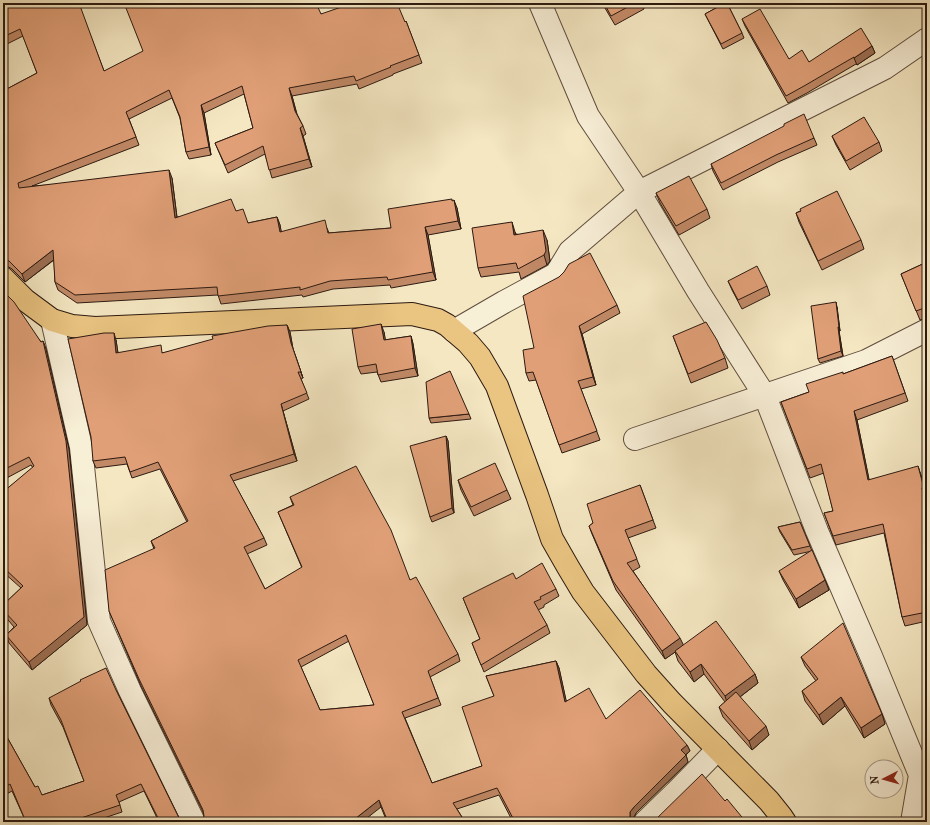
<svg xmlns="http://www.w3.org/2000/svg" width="930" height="825" font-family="'IM FELL French Canon',serif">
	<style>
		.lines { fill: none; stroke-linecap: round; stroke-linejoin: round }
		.minor-casing { stroke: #5f4d3d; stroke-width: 24 }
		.major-casing { stroke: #2d1a11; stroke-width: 24 }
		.minor { stroke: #f8efd7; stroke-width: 22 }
		.major { stroke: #eac481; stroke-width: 22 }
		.wall { fill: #c18966; stroke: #2d1a11; fill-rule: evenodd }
		.shaded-wall { fill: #9d6f53; stroke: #2d1a11 }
		.building { fill: #e09f77; stroke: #2d1a11; fill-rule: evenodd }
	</style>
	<rect width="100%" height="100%" fill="#f4e7c2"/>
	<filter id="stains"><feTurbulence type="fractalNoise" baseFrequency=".005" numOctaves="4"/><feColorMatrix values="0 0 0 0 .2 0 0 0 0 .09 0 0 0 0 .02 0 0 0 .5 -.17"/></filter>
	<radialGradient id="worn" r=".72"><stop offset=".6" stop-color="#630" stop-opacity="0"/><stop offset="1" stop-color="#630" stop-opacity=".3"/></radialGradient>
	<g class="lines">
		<defs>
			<g id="minor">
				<path d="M52 320 81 447 99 621 130 691 194 822"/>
				<path d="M454 331 504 302 556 274 570 251 639 192 588 116 540 3"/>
				<path d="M635 439 866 361 927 330"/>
				<path d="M645 822 676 792 718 749"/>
				<path d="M912 822 920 775 871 656 817 531 765 396 698 291 639 192 885 68 927 39"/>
			</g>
			<path id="major" d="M3 278 25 300 52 320 72 326 95 328 412 314 438 320 447 325 468 343 480 357 497 386 537 495 552 539 568 567 583 592 646 674 672 703 769 801 781 816 785 822"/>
		</defs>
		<use href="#minor" class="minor-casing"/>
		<use href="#major" class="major-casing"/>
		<use href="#minor" class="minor"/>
		<use href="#major" class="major"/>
	</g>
	<g class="wall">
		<path d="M3 3H91L80 8 104 71 321 14 405 22 406 21 422 63 393 74V75L359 89 357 84 292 96 297 114 303 126 306 134 303 136 312 167 272 178 265 154 228 173 215 143 253 128 244 94 204 113 211 155 189 159 186 152 180 118 172 98 129 119 139 145 32 186 172 178 177 217 236 211 248 223 277 217 280 225 281 232 327 228 329 233 391 228 452 201 457 208 461 229 428 235 436 280 391 288 390 285 333 289 303 297 302 295 221 304 218 295 77 303 58 290 55 282 54 260 25 282 12 269 7 266H3V102L5 101 3 95V91L37 73 23 36 3 46Z"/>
		<path d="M602 3H642L644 9 615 25Z"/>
		<path d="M725 3H732L728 5 742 33 744 38 723 49 707 18 705 14Z"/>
		<path d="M742 19 789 59 809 62 872 46 875 53 857 65 856 64 807 93 788 103 745 26Z"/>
		<path d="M832 136 879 142 882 151 850 170 836 145Z"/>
		<path d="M814 138 817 145 778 162 723 190 713 171 711 164Z"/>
		<path d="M656 193 707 209 710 218 679 235 660 203Z"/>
		<path d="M800 211 861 240 864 249 822 270 799 222 796 213Z"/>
		<path d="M515 232 516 234 547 240 550 261 547 265 521 279 519 272 481 277 478 268Z"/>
		<path d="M927 262V318L920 320 901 274Z"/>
		<path d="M728 281 767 286 770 295 742 309 732 290Z"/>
		<path d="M3 291 41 342 43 341 46 349 69 449 87 625 32 670 9 643 6 635 14 627 3 614V605L21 588 3 572V492L33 468 31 465 3 480Z"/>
		<path d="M617 305 620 313 582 334 596 385 581 389 600 440 562 453 536 380 529 381 526 373 534 348Z"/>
		<path d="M837 307 840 331H839L843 356 820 363 818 359Z"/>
		<path d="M287 325 290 332 293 349 303 378 301 379 309 399 283 411 297 461 233 481 264 538 267 545 247 554 265 589 302 568 278 512 293 505 290 497 410 580 458 654 460 661 430 677 441 705 405 718 432 783 482 766 494 696 486 676 556 661 559 668 566 701 606 719 687 745 690 751 686 755 688 762 636 813 633 819V822H513L499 795 457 809 465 822H387L381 807 204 816 203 812 141 686 109 611 154 549 151 541 187 522 160 469 132 478 127 464 96 468 93 461 116 340 118 353H163ZM349 641 374 705 320 710 301 667Z"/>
		<path d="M384 332 385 340 411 336 413 344 418 376 381 382 377 372 361 374 358 367Z"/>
		<path d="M673 336 725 358 728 368 691 383Z"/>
		<path d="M892 356 908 401 857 420 869 480 921 475 927 495V497H926L927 504V621L905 626 902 617 884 533 836 545 824 513 833 511 824 473 810 478 781 402 809 392 843 374Z"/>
		<path d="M469 414 471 419 431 423 429 418Z"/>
		<path d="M446 436 448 441 454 513 432 522 430 517Z"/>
		<path d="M458 480 507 490 511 499 474 516 461 490Z"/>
		<path d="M640 485 656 528 628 538 640 567 633 571 683 645 755 674 758 683 740 697 769 735 752 750 723 717 719 707 725 702 704 674 694 682 678 661 675 652 665 659 616 590 592 534 589 526 593 523Z"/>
		<path d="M800 522 812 551 794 555 780 532 778 527Z"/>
		<path d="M779 571 825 580 829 590 799 608 783 580Z"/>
		<path d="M516 579 556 589 559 596 544 605V607L538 610 547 625 550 633 484 672 472 643 480 639 463 598Z"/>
		<path d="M801 657 882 714 885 724 864 738 845 706 823 725 805 701 802 691 816 681 805 666Z"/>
		<path d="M116 690 181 822H159L144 791 119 802 122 812 92 822H26L12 791 3 796V730L35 787 42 795 84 781 63 727 51 705 49 698Z"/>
	</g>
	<g class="shaded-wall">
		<path d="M872 46 875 53 857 65 854 58Z"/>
		<path d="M289 88 292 96 298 119 295 111Z"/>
		<path d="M201 105 204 113 211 155 209 147Z"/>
		<path d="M300 128 303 136 312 167 309 159Z"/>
		<path d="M169 170 172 178 178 226 175 218Z"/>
		<path d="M454 200 457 208 461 229 458 221Z"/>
		<path d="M277 217 280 225 283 240 280 232Z"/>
		<path d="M512 222 515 232 517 244 514 235Z"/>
		<path d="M425 227 428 235 436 280 433 272Z"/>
		<path d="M543 230 547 240 550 261 547 265 544 255Z"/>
		<path d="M53 250 56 258 25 282 22 274Z"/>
		<path d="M836 302 837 307 840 331 839 327Z"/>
		<path d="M381 324 384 332 387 348 384 340Z"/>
		<path d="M287 325 290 332 293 349 303 378 291 343Z"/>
		<path d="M579 326 582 334 596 385 593 377Z"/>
		<path d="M838 327 839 331 843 356 841 351Z"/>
		<path d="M114 333 116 340 119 360 116 353Z"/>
		<path d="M411 336 413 344 418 376 415 368Z"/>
		<path d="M43 341 46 349 69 449 87 625 32 670 29 662Z"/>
		<path d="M281 404 283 411 297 461 294 454Z"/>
		<path d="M854 411 857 420 871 489 868 480Z"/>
		<path d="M446 436 448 441 454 513 452 508Z"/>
		<path d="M918 466 921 475 927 495 924 488Z"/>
		<path d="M922 488 926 497 927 504V512Z"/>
		<path d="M825 580 829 590 799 608 796 599Z"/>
		<path d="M680 638 684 646 665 659 662 651Z"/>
		<path d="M556 661 559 668 568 709 565 702Z"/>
		<path d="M701 664 704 674 694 682 690 672Z"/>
		<path d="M755 674 758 683 728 706 725 696Z"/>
		<path d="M841 697 845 706 823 725 819 715Z"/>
		<path d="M882 714 885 724 864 738 861 728Z"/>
		<path d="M766 726 769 735 752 750 749 741Z"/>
		<path d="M687 745 690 751 684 756 681 750Z"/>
		<path d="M686 755 688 762 636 813 633 819V822H632L630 818V812L634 807Z"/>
		<path d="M379 800 381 807 362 822H351Z"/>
	</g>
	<g class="building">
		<path d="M3 3H79L104 71 143 51 124 3H316L321 14 353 3H397L405 22 406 21 419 55 390 66 391 67 356 81 354 76 289 88 295 111 303 126 300 128 309 159 269 170 263 146 225 165 215 143 253 128 242 86 201 105 209 147 186 152 180 117 169 90 126 112 136 137 18 183 19 188 169 170 175 218 231 199 236 211 243 209 248 223 277 217 280 232 325 220 328 233 391 228 388 209 452 199V201L454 200 458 221 425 227 433 272 388 280 387 277 330 281 300 290V287L218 296 217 287 75 295 55 282 53 250 22 274 9 261 3 258V102L6 100 3 94V91L37 73 20 29 3 37Z"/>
		<path d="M604 3H635L611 16Z"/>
		<path d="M725 3H727L742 33 721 44 705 14Z"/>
		<path d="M760 9 789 59 802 50 809 62 861 28 872 46 854 58V57L804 86 786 96 742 19Z"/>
		<path d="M804 114 814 138 776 155 721 183 711 164 784 126V124Z"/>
		<path d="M864 117 879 142 846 161 832 136Z"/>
		<path d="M689 176 707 209 676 226 656 193Z"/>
		<path d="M837 191 861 240 818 261 796 213 801 211 800 209Z"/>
		<path d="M512 222 514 235 543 230 546 251 544 255 518 269 516 263 478 268 472 228Z"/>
		<path d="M590 253 617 305 579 326 593 377 578 381 597 431 559 445 533 372 526 373 523 350 534 348 523 296 559 277 564 272 569 264Z"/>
		<path d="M927 262V309L924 308 916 311 901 274Z"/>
		<path d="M757 266 767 286 738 300 728 281Z"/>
		<path d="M3 291 14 302 41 342 43 341 66 441 84 617 29 662 6 635 17 625 3 610V605L23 586 3 567V492L34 466 29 457 3 470Z"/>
		<path d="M836 302 839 327H838L841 351 818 359 811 306Z"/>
		<path d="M706 322 717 340 725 358 688 374 673 336Z"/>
		<path d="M381 324 384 340 411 336 415 368 378 375 376 364 358 367 352 329Z"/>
		<path d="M287 325 291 343 301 372H298L307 393 281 404 294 454 230 475 264 538 244 547 265 589 302 567 278 512 294 505 290 497 356 466 391 530 410 580 416 577 458 654 428 671 438 698 402 712 432 783 482 766 462 707 494 696 486 676 556 661 565 702 589 688 606 719 640 690 687 745 681 750 686 755 634 807 630 812V818L632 822H515L497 788 453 803 465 822H388L379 800 351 822H202L204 816 203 810 139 679 109 611 105 570 155 548 151 541 188 521 158 462 130 472 125 457 93 461 91 437 68 339 104 333H114L116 353 161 345 162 353 213 339 212 336 268 326ZM346 635 374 705 320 710 298 660Z"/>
		<path d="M892 356 905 393 854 411 868 480 918 466 924 488H922L927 512V612L902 617 883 524 833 536 824 513 833 511 821 464 807 469 781 402 809 392 806 384 843 372V374Z"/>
		<path d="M450 371 469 414 429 418 426 382Z"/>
		<path d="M446 436 452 508 430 517 410 446Z"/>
		<path d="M495 463 507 490 471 507 458 480Z"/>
		<path d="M640 485 653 520 625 530 637 559 627 563 680 638 662 651 613 581 589 526 593 523 587 504Z"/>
		<path d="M800 522 810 546 792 550 778 527Z"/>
		<path d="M812 550 825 580 796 599 779 571Z"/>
		<path d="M542 563 556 589 540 597 541 599 534 602 547 625 481 665 472 643 480 639 463 598 513 573 516 579Z"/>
		<path d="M716 621 755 674 725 696 701 664 690 672 675 651Z"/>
		<path d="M843 623 882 714 861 728 841 697 819 715 802 691 818 679 801 657Z"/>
		<path d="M106 668 116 690 181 822H160L141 784 116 795 120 805 69 822H26L10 784 3 788V730L35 787 38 786 42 795 84 781 61 720 49 698 81 681 80 680Z"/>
		<path d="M736 692 766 726 749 741 719 707Z"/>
		<path d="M702 774 725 801 727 799 746 822H653Z"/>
		<path d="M927 811V822H926Z"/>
	</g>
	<rect width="930" height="825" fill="none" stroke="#f4e7c2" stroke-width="16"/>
	<rect x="4" y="4" width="922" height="817" fill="none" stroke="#2d1a11" stroke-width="2"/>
	<rect x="8" y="8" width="914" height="809" fill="none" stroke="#2d1a11"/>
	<g transform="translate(884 779) rotate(264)"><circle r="19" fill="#f8efd7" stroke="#a79a88"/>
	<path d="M0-3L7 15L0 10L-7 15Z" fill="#8f2418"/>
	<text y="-6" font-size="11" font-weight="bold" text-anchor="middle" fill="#2d1a11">N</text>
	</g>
	<rect width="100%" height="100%" filter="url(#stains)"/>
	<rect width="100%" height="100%" fill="url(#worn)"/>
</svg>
